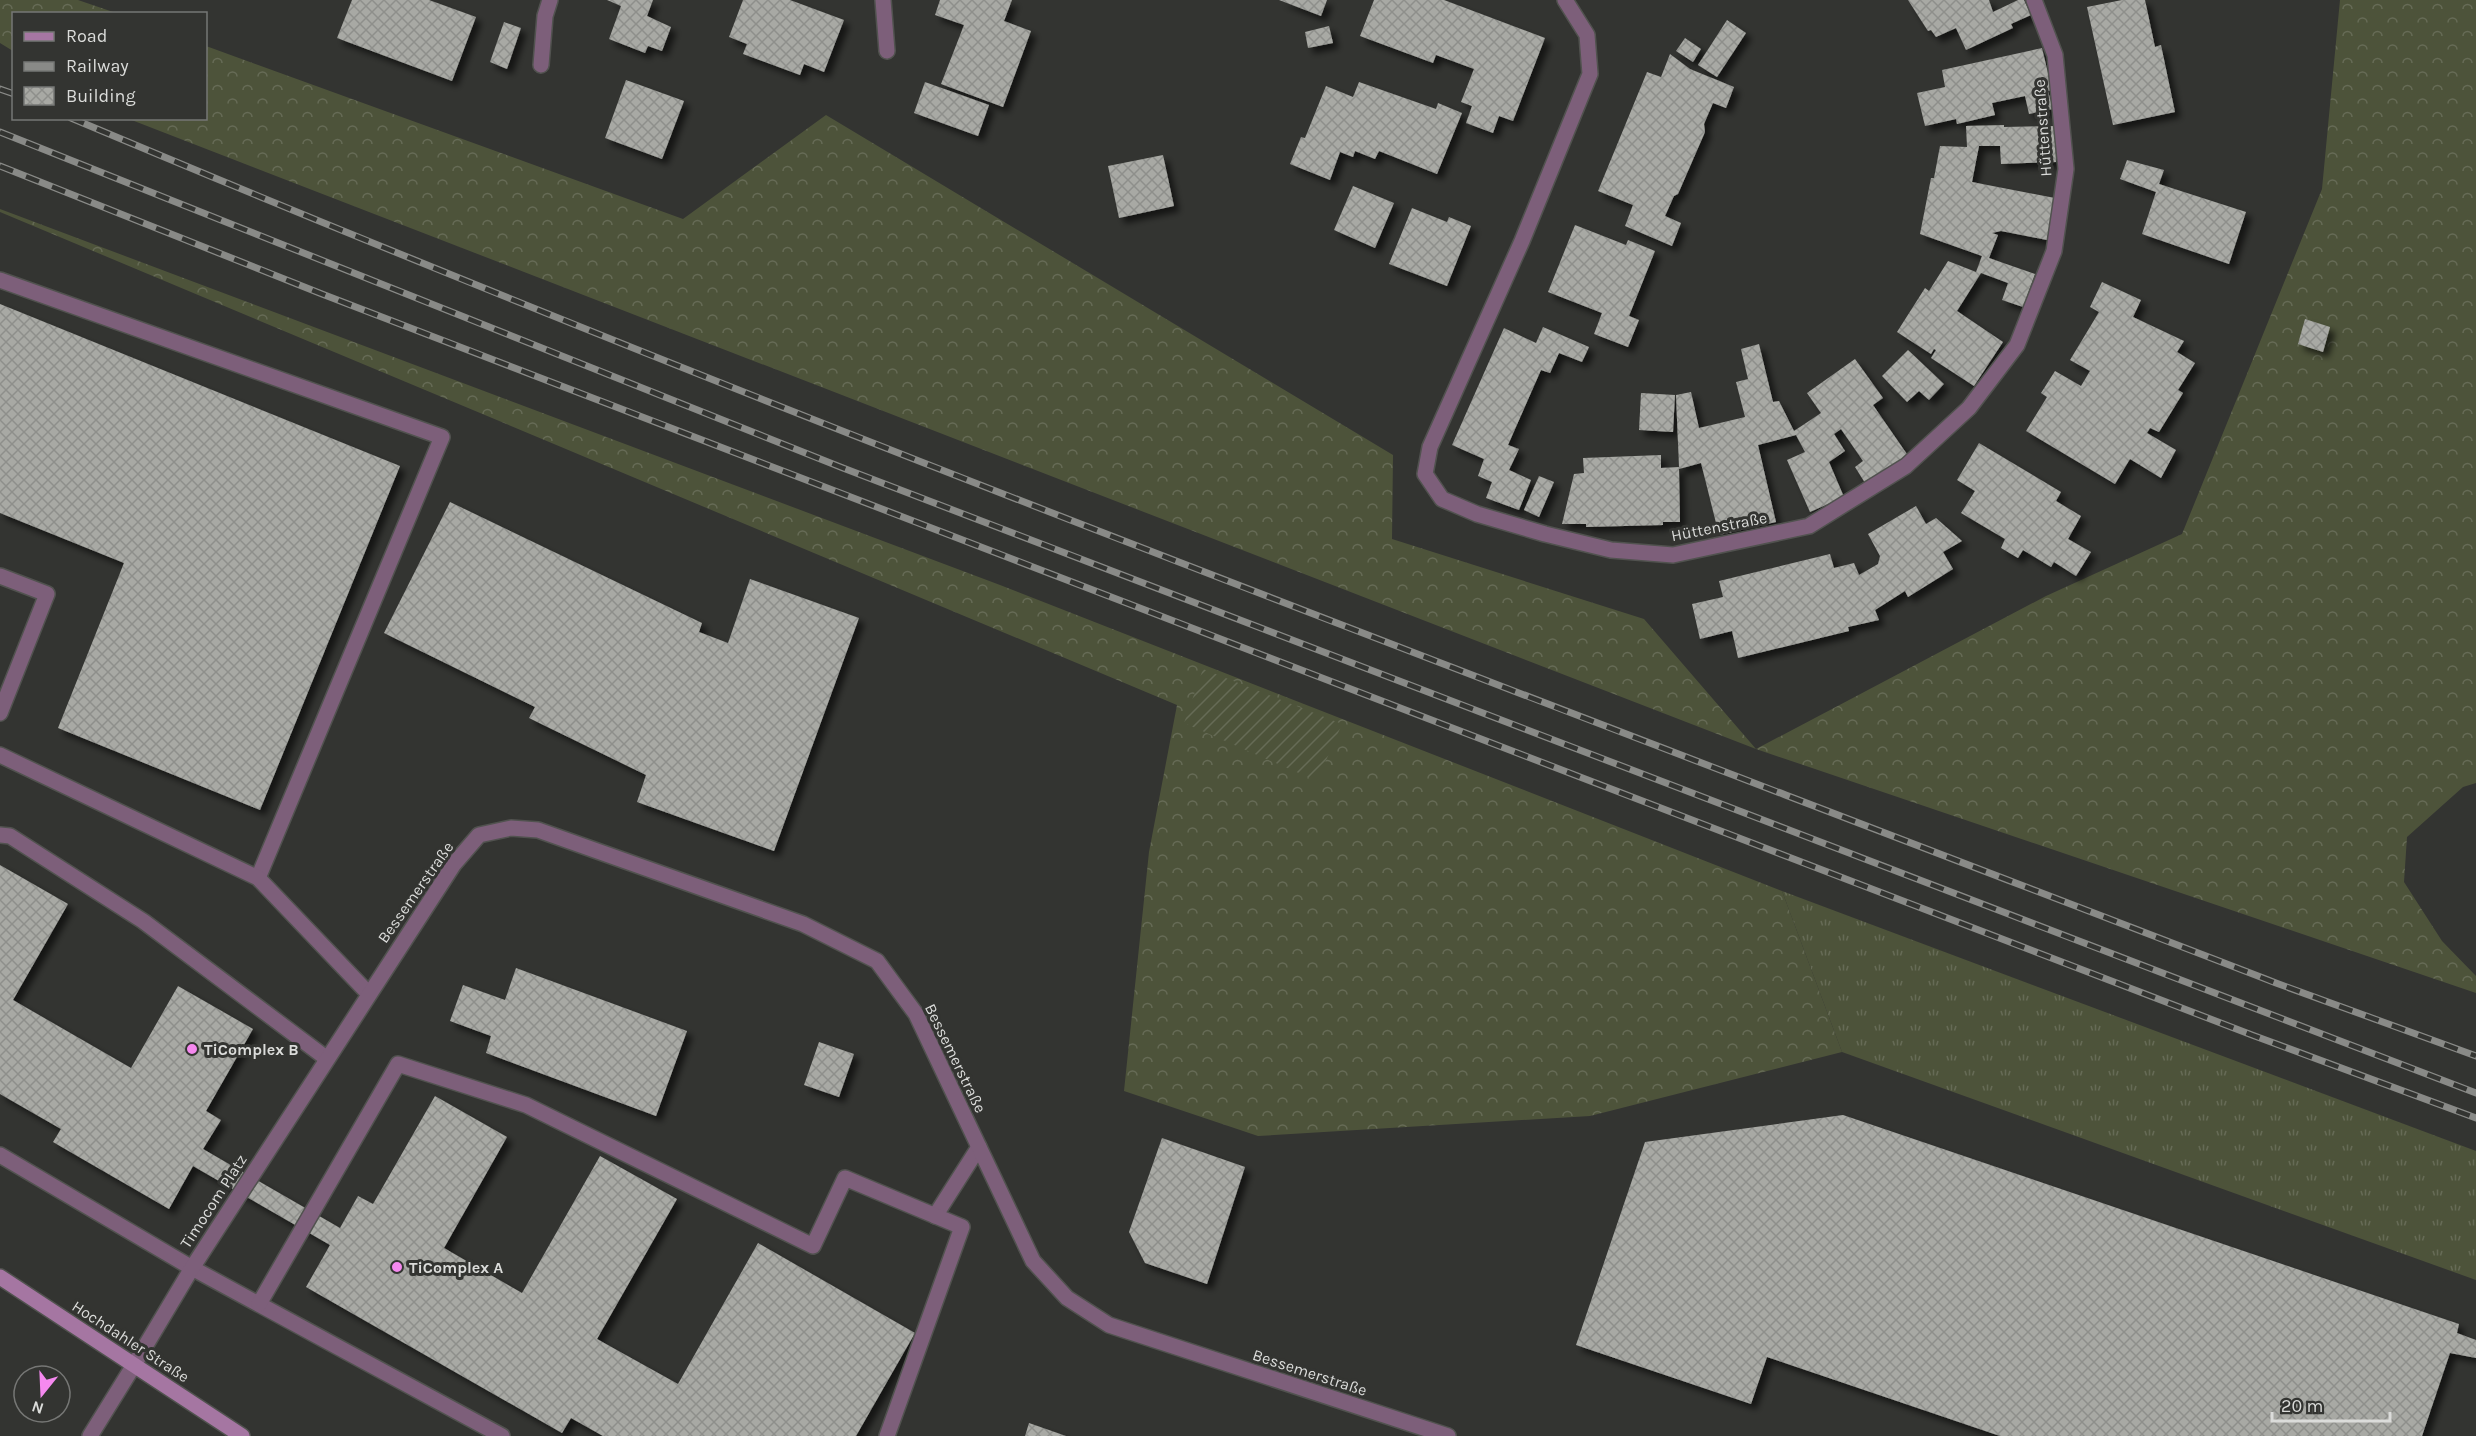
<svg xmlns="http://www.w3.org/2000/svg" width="2476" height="1436" font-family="Karla,sans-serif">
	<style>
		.grass { fill: url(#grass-tufts) }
		.forest { fill: url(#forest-crowns) }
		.garden { fill: url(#garden-furrows) }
		.building { fill: url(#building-cross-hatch); filter: url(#shadow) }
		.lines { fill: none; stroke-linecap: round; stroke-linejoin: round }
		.lane-casing { stroke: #51524f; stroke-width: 18 }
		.street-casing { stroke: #51524f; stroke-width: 18 }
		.secondary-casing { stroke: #51524f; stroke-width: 18 }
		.lane { stroke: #7d5f7a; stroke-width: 15 }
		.street { stroke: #7d5f7a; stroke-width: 15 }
		.secondary { stroke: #a576a2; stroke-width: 15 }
		.rail-casing { stroke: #898a87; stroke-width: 7 }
		.rail { stroke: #333431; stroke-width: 4.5; stroke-dasharray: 14; stroke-linecap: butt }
		.poi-dot { fill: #f589ef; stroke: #333431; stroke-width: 2 }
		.labels { text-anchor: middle; stroke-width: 6; stroke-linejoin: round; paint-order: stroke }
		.street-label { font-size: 16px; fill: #dbdcda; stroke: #333431 }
		.poi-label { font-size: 16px; font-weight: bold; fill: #dbdcda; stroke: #333431; text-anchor: start }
	</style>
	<defs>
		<pattern id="grass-tufts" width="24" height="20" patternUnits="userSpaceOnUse" patternTransform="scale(1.5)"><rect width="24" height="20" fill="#4d533a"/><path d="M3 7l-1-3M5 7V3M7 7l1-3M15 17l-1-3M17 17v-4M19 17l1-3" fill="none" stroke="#666b56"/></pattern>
		<pattern id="forest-crowns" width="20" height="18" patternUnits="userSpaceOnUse" patternTransform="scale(1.5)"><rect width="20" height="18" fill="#4d533a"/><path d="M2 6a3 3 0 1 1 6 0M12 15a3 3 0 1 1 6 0" fill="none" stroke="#666b56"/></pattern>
		<pattern id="garden-furrows" width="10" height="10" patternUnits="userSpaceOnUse" patternTransform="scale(1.5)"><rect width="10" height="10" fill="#4d533a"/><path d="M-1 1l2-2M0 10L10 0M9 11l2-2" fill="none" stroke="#666b56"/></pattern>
		<pattern id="building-cross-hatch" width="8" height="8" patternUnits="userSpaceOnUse" patternTransform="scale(1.5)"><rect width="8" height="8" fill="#a8a9a4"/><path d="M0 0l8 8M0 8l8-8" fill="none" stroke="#8e8f8b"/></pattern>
		<filter id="shadow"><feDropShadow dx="5.5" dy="5.5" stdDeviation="3" flood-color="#0009"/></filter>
	</defs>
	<rect width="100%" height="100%" fill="#333431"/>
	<path class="grass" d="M1782 891 2476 1151V1280L1842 1052Z"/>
	<g class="forest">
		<path d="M0 0H78L116 13 14 14 13 51 0 43Z"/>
		<path d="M2340 0H2476V783L2463 787 2407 837 2404 882 2442 941 2476 976V993L1756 749 129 119 206 118V46L683 219 826 115 1393 455 1392 539 1644 619 1756 749 2046 596 2182 534 2322 189Z"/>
		<path d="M0 209 1000 585 1782 891 1842 1052 1590 1116 1258 1136 1124 1091 1149 852 1177 705 0 212Z"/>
	</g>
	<path class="garden" d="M1203 669 1342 724 1317 781 1184 723Z"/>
	<g class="building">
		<path d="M352 0H429L476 17 452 81 337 38Z"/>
		<path d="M607 0H653L647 16 671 27 662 51 648 46 645 53 609 39 621 6Z"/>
		<path d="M743 0H790L844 20 824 72 804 64 800 75 743 54 747 44 729 37Z"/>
		<path d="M940 0H1012L1004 21 1031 31 1003 107 941 84 964 25 935 15Z"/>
		<path d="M1279 0H1327L1321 16Z"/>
		<path d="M1374 0H1444L1545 38 1513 121 1499 116 1493 133 1466 123 1472 106 1461 102 1474 69 1436 55 1433 63 1360 36Z"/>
		<path d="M1908 0H1989L1993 12 2018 0H2024L2031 15 2011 24 2013 28 1966 50 1956 28 1936 37 1931 30 1928 31Z"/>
		<path d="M2122 0H2145L2155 47 2161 45 2175 112 2113 125 2087 7Z"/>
		<path d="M1727 20 1746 33 1717 77 1698 65Z"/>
		<path d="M504 22 521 28 507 69 490 62Z"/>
		<path d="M1329 26 1333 43 1308 48 1305 32Z"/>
		<path d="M1685 38 1701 49 1693 62 1676 51Z"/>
		<path d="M2042 48 2052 90 2048 91 2053 109 2029 114 2025 96 1992 103 1995 115 1957 124 1956 119 1925 126 1917 93 1945 87 1942 70Z"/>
		<path d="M1670 54 1690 69 1734 87 1726 108 1713 103 1704 124 1705 132 1678 194 1674 196 1665 216 1681 223 1672 246 1625 226 1633 205 1598 191 1647 72 1661 77Z"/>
		<path d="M626 80 684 101 662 159 605 138Z"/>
		<path d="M925 82 989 105 978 136 914 113Z"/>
		<path d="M1359 82 1436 109 1438 103 1462 113 1437 174 1379 151 1375 159 1355 151 1353 157 1340 152 1330 180 1290 164 1301 137 1305 138 1326 86 1353 97Z"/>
		<path d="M2004 125V127L2055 126 2056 162 2001 164 2000 146H1979L1972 182 2055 198 2047 240 2001 231 1992 233 1998 235 1989 258 2035 274 2023 307 2002 300 2008 283 1981 273 1957 311 2003 342 1974 386 1931 358 1936 350 1934 349 1931 354 1897 332 1925 288 1929 291 1948 261 1976 272 1982 256 1920 234 1931 178H1934L1940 146 1967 147 1966 126Z"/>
		<path d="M1163 155 1174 206 1119 218 1108 166Z"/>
		<path d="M2127 160 2164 170 2159 184 2246 212 2229 264 2142 234 2156 192 2120 179Z"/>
		<path d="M1353 186 1394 203 1375 248 1334 230Z"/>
		<path d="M1412 208 1447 222 1449 217 1471 226 1447 286 1389 264Z"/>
		<path d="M1575 225 1626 245 1628 240 1655 251 1629 316 1639 320 1628 347 1594 334 1602 313 1548 292Z"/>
		<path d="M2102 282 2141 300 2133 317 2184 341 2177 352 2195 363 2178 390 2183 393 2159 432 2150 428 2147 433 2176 450 2161 478 2130 459 2115 484 2026 431 2047 397 2041 393 2055 371 2081 386 2090 371 2070 360 2099 312 2090 307Z"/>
		<path d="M0 304 400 466 260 810 58 728 124 563 0 513Z"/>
		<path d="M2305 319 2330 327 2323 352 2298 344Z"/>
		<path d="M1543 327 1589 347 1582 362 1559 353 1550 373 1541 370 1508 445 1519 449 1509 470 1531 480 1519 510 1486 498 1492 482 1478 476 1484 459 1452 445 1504 328 1536 343Z"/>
		<path d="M1759 344 1773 402 1779 401 1794 431 1821 413 1807 393 1855 359 1883 398 1873 405 1909 457 1867 486 1855 467 1863 461 1841 429 1834 434 1845 451 1829 462 1844 497 1810 512 1787 460 1805 452 1796 435 1758 445 1776 522 1719 535 1701 463 1679 469 1680 522H1663V525L1586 527V524H1562L1574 474 1584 473 1583 458 1661 455V468L1679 467 1676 395 1691 392 1699 428 1745 417 1736 382 1748 379 1741 349Z"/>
		<path d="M1908 350 1944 384 1929 400 1919 391 1907 402 1882 376Z"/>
		<path d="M1641 393 1675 395 1673 432 1639 430Z"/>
		<path d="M1979 443 2061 492 2056 501 2081 516 2068 539 2091 552 2076 576 2054 562 2051 567 2023 550 2018 558 2001 548 2005 539 1961 513 1975 491 1957 480Z"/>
		<path d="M1539 476 1554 482 1539 517 1524 510Z"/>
		<path d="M450 502 702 623 699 632 728 643 750 579 859 618 774 851 637 802 646 775 529 718 535 707 384 633Z"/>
		<path d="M1916 506 1926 524 1936 518 1962 541 1943 552 1953 569 1908 597 1905 591 1875 610 1879 620 1848 627 1849 631 1738 658 1732 631 1700 639 1692 604 1723 597 1719 581 1830 554 1834 568 1854 563 1859 575 1878 564 1880 556 1868 534Z"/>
		<path d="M0 865 68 904 13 1000 131 1068 178 986 253 1029 206 1111 221 1120 203 1149 340 1228 358 1196 373 1204 435 1096 507 1137 444 1248 522 1293 600 1156 677 1199 597 1339 678 1384 758 1243 915 1333 856 1436H603L571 1418 562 1433 306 1287 330 1245 193 1166 169 1209 53 1142 61 1129 0 1094Z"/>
		<path d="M516 968 687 1031 656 1116 486 1053 491 1036 450 1021 463 985 505 1000Z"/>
		<path d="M819 1042 854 1054 839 1097 804 1085Z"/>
		<path d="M1843 1115 2459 1324 2457 1333 2476 1340V1358L2450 1353 2422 1436H2000L1767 1357 1751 1404 1576 1345 1645 1142Z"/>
		<path d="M1162 1138 1245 1167 1207 1284 1145 1263 1129 1232Z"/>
		<path d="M1029 1423 1066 1436H1025Z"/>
	</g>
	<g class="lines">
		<defs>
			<g id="lane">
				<path d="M0 280 442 437 258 878"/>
				<path d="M0 576 47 594 0 713"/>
				<path d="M0 755 258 878 368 993"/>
				<path d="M0 835 10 836 143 921 326 1058"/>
				<path d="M0 1155 192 1268 502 1436"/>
				<path d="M935 1216 979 1147"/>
				<path d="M259 1304 398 1064 526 1105 813 1246 845 1178 962 1227 887 1436"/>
				<path d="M90 1436 134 1365"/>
			</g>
			<g id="street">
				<path d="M883 0 887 51"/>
				<path d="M1565 0 1587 35 1590 74 1522 241 1430 447 1425 474 1442 499 1477 514 1545 534 1611 550 1673 555 1809 526 1906 466 1969 408 2017 345 2054 251 2066 169 2055 55 2034 0"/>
				<path d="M541 65 545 16 550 0"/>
				<path d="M134 1365 192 1268 454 864 479 835 511 828 538 830 803 924 877 961 916 1014 1033 1261 1067 1298 1109 1325 1448 1436"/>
			</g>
			<path id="secondary" d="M0 1277 242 1436"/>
		</defs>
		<use href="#lane" class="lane-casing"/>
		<use href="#street" class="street-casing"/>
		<use href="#secondary" class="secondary-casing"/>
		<use href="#lane" class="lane"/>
		<use href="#street" class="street"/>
		<use href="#secondary" class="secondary"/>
		<defs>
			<g id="rail">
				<path d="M0 89 14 94"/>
				<path d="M71 118C799 424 1539 699 2276 983L2476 1056"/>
				<path d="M0 132 843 468 2476 1093"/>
				<path d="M0 166 322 294 2252 1035 2476 1118"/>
			</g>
		</defs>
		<use href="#rail" class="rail-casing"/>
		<use href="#rail" class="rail"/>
	</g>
	<g class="poi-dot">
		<circle cx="192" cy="1049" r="6"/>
		<circle cx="397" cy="1267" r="6"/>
	</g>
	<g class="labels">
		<g class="street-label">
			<text transform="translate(2042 128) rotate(-94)" y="6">Hüttenstraße</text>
			<text transform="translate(1719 526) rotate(-11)" y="6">Hüttenstraße</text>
			<text transform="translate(415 892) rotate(-55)" y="6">Bessemerstraße</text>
			<text transform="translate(956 1058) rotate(64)" y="6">Bessemerstraße</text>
			<text transform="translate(213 1201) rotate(-57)" y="6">Timocom Platz</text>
			<text transform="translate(131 1341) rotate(33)" y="6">Hochdahler Straße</text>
			<text transform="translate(1310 1372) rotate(18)" y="6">Bessemerstraße</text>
		</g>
		<g class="poi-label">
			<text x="204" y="1055">TiComplex B</text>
			<text x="409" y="1273">TiComplex A</text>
		</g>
	</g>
	<rect x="12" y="12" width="195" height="108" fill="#333431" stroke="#767775" stroke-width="1.5"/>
	<rect x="24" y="32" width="30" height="9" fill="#a576a2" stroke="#767775" stroke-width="1.5"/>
	<text x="66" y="42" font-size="18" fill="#dbdcda">Road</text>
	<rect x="24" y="62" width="30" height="9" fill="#898a87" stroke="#767775" stroke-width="1.5"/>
	<text x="66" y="72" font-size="18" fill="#dbdcda">Railway</text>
	<rect x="24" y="87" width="30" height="18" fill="url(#building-cross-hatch)" stroke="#767775" stroke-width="1.5"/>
	<text x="66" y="102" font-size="18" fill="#dbdcda">Building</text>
	<g transform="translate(42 1394) rotate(198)"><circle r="28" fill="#333431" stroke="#767775" stroke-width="1.5"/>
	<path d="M0-4.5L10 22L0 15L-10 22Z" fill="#f589ef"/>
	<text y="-9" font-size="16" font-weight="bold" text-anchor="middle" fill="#dbdcda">N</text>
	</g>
	<path d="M2272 1412v9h118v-9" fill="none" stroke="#dbdcda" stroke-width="3"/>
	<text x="2281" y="1412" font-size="18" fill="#dbdcda" stroke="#333431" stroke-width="4.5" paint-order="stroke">20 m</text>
</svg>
